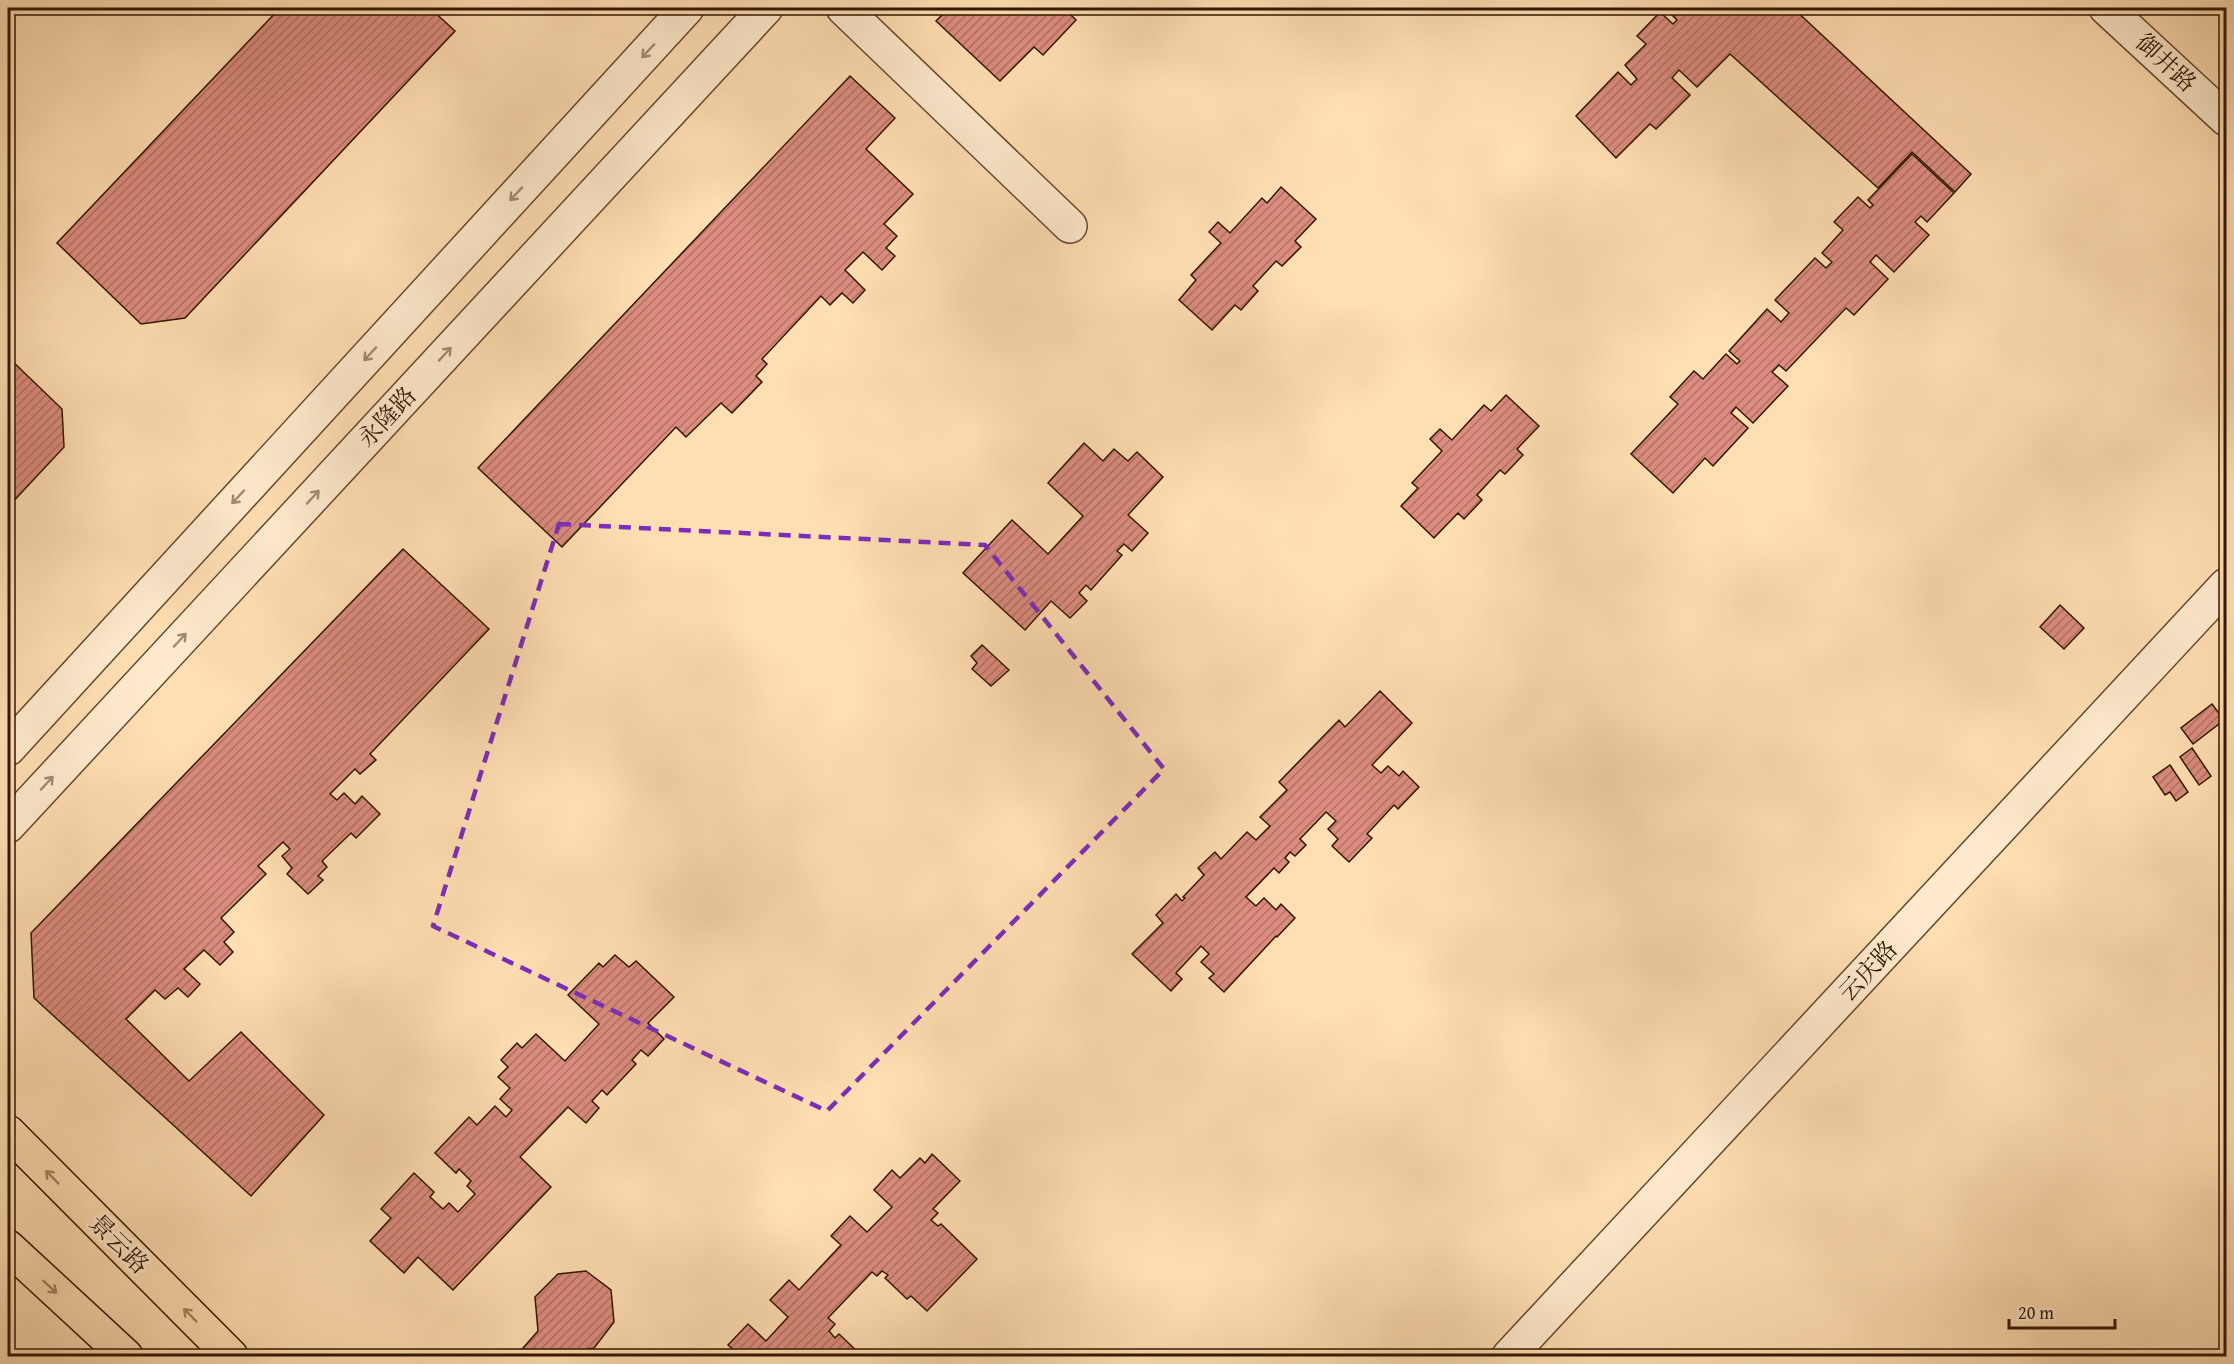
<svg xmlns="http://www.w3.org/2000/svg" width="2234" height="1364" font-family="'Gentium Book Plus','Noto Serif SC',serif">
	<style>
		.building { fill: url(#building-hatch); stroke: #311701; stroke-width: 1.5 }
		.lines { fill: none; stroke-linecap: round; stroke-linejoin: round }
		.minor-casing { stroke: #64492d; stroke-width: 36 }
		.major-casing { stroke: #311701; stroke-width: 36 }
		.minor { stroke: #ffeacd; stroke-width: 33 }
		.major { stroke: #ffdeb2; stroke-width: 33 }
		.oneway { stroke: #a28b71 }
		.oneway2 { stroke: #a28462 }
		.marked { fill: none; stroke: #7b2cbf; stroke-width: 4.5; stroke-dasharray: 12 8; stroke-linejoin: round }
		.labels { text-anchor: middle; stroke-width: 6; stroke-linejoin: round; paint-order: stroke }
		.street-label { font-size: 24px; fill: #311701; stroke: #ffeacd }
	</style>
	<defs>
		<pattern id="building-hatch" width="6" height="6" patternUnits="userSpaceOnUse" patternTransform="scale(1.5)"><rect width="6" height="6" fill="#db8c7e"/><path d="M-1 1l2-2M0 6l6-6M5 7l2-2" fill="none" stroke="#b27165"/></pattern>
	</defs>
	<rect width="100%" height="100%" fill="#ffdeb2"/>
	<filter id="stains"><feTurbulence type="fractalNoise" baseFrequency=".00333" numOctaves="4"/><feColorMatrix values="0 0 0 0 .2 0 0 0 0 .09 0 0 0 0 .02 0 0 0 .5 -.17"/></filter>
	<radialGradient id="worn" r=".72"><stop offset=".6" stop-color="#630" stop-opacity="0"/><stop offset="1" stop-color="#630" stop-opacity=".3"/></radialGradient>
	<g class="building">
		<path d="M280 8H430L455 31 185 318 141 324 57 243Z"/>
		<path d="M949 8H1064L1076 20 1043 55 1034 47 1000 81 936 21Z"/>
		<path d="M1675 8H1793L1971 174 1955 192 1912 152 1878 188 1730 54 1697 87 1679 70 1672 78 1690 95 1656 129 1650 124 1616 158 1576 116 1618 72 1631 85 1637 79 1625 65 1646 44 1637 36 1660 12 1673 24 1677 20 1670 13Z"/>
		<path d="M850 76 895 118 866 149 913 194 884 224 897 236 886 248 895 256 882 270 863 252 845 270 865 290 853 303 842 293 830 305 821 296 762 359 767 364 756 376 762 382 732 413 721 403 686 437 676 427 562 547 478 468Z"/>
		<path d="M1912 154 1954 193 1927 222 1921 216 1915 222 1929 235 1894 272 1876 255 1870 262 1888 279 1854 315 1846 308 1786 371 1779 365 1772 372 1788 386 1753 423 1736 407 1731 413 1748 428 1713 466 1705 458 1673 493 1631 454 1678 404 1670 397 1694 371 1703 379 1726 354 1737 364 1740 361 1729 351 1767 309 1781 322 1789 313 1775 300 1815 258 1826 268 1832 262 1822 253 1843 230 1834 222 1858 197 1870 208 1873 205 1868 200Z"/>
		<path d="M1281 187 1316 219 1295 241 1301 247 1282 266 1276 261 1253 286 1258 291 1241 310 1235 305 1212 330 1179 300 1196 280 1191 275 1221 243 1209 232 1218 222 1230 233 1262 198 1267 203Z"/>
		<path d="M8 357 62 409 64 447 8 507Z"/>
		<path d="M1506 395 1539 426 1517 449 1523 455 1505 474 1500 470 1477 495 1482 500 1464 519 1458 513 1434 538 1401 506 1418 488 1412 483 1442 451 1430 439 1440 429 1452 440 1484 405 1491 411Z"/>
		<path d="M1084 443 1103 461 1114 449 1128 461 1137 452 1163 477 1128 515 1148 533 1132 551 1124 544 1117 551 1122 555 1091 590 1086 585 1079 593 1087 601 1070 618 1051 601 1025 630 963 573 1012 520 1048 554 1083 516 1048 483Z"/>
		<path d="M403 549 489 629 370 754 376 760 360 774 355 769 330 794 337 800 344 793 355 804 362 796 380 814 356 838 351 833 322 861 327 867 318 876 323 880 308 894 287 874 292 868 282 856 290 849 283 842 258 866 266 874 221 918 234 932 224 942 233 952 220 965 204 950 184 969 200 984 188 997 178 988 165 999 155 990 126 1019 189 1081 241 1032 324 1115 251 1196 34 998 31 933Z"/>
		<path d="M2060 605 2084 628 2064 649 2040 627Z"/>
		<path d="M982 645 1009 670 991 686 972 669 977 663 971 656Z"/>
		<path d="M1380 691 1412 723 1372 765 1381 773 1388 766 1399 776 1403 771 1419 787 1398 809 1394 805 1367 834 1372 838 1349 862 1332 846 1338 839 1328 829 1336 821 1326 812 1300 839 1306 845 1295 856 1290 852 1285 858 1289 862 1279 873 1274 868 1246 897 1256 906 1264 898 1276 910 1281 904 1295 918 1277 937 1276 936 1224 992 1209 978 1214 974 1201 962 1209 954 1201 946 1176 973 1182 979 1171 991 1132 954 1163 923 1156 915 1176 894 1182 901 1185 898 1183 897 1204 875 1198 868 1215 852 1221 859 1247 832 1256 840 1270 826 1260 817 1287 790 1279 782 1339 720 1345 727Z"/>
		<path d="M2212 704 2224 720 2193 744 2181 728Z"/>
		<path d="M2192 748 2211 776 2199 785 2180 757Z"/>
		<path d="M2170 765 2188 792 2176 801 2170 792 2165 795 2153 777Z"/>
		<path d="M615 955 629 967 636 961 674 997 648 1023 664 1039 648 1056 641 1050 632 1060 636 1064 607 1095 602 1090 592 1101 599 1108 586 1123 568 1107 520 1157 551 1187 453 1290 418 1257 404 1273 370 1241 391 1218 381 1209 414 1173 434 1192 430 1197 443 1209 449 1203 458 1212 475 1194 467 1186 471 1181 459 1169 456 1173 435 1153 469 1117 477 1125 495 1106 506 1117 512 1110 500 1099 510 1088 498 1077 508 1067 501 1060 517 1043 522 1048 536 1034 565 1061 599 1024 568 995 599 963 603 967Z"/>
		<path d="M932 1154 960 1181 933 1209 938 1213 931 1220 938 1226 941 1224 977 1259 927 1311 911 1296 907 1299 885 1278 888 1275 882 1271 877 1276 872 1272 828 1318 835 1324 829 1331 835 1338 839 1334 862 1356H737L739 1355 728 1345 748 1324 766 1341 788 1317 770 1300 789 1280 799 1290 841 1245 831 1236 850 1216 867 1232 892 1207 874 1190 892 1170 900 1178 920 1158 925 1163Z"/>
		<path d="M586 1271 611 1290 614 1322 594 1348 581 1350 588 1356H516L538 1331 535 1297 558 1274Z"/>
	</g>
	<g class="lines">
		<defs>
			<g id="minor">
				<path d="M843 8 1070 226"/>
				<path d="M2106 8 2226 119"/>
				<path d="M8 749 687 8"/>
				<path d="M8 826 766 8"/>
				<path d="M1509 1356 2226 585"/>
			</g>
			<g id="major">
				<path d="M8 1132 231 1356"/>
				<path d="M8 1247 126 1356"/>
			</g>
		</defs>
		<use href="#minor" class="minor-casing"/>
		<use href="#major" class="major-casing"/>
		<use href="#minor" class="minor"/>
		<use href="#major" class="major"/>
	</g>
	<defs><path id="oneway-shaft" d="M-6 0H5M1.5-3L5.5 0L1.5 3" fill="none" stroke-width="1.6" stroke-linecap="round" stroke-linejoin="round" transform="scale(1.5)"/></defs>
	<g class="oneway">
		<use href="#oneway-shaft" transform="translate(648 51) rotate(133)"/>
		<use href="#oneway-shaft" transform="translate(516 194) rotate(133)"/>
		<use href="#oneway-shaft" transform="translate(370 354) rotate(133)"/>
		<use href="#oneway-shaft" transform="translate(445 354) rotate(-47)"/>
		<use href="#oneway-shaft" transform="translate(238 497) rotate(133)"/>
		<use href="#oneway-shaft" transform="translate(313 497) rotate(-47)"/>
		<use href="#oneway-shaft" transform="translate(180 640) rotate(-47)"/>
		<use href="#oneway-shaft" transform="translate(47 783) rotate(-47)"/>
	</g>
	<g class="oneway2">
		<use href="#oneway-shaft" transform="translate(52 1177) rotate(-135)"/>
		<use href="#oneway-shaft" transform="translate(50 1287) rotate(43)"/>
		<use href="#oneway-shaft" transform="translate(190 1315) rotate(-135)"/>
	</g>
	<path class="marked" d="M559 524 985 545 1164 769 827 1111 433 926Z"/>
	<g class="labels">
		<g class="street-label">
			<text transform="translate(2166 63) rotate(43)" y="8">御井路</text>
			<text transform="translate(387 417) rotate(-47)" y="8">永隆路</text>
			<text transform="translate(1868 971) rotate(-47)" y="8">云庆路</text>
			<text transform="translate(119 1244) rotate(45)" y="8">景云路</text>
		</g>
	</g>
	<rect width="2234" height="1364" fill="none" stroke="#ffdeb2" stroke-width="30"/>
	<rect x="9" y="9" width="2216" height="1346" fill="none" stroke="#311701" stroke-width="3"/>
	<rect x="15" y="15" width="2204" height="1334" fill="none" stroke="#311701" stroke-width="1.5"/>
	<path d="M2009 1319v9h106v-9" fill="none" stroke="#311701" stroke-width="3"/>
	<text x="2018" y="1319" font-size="18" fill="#311701" stroke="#ffeacd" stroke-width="4.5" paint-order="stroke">20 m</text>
	<rect width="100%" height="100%" filter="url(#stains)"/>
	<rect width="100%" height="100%" fill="url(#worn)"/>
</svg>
